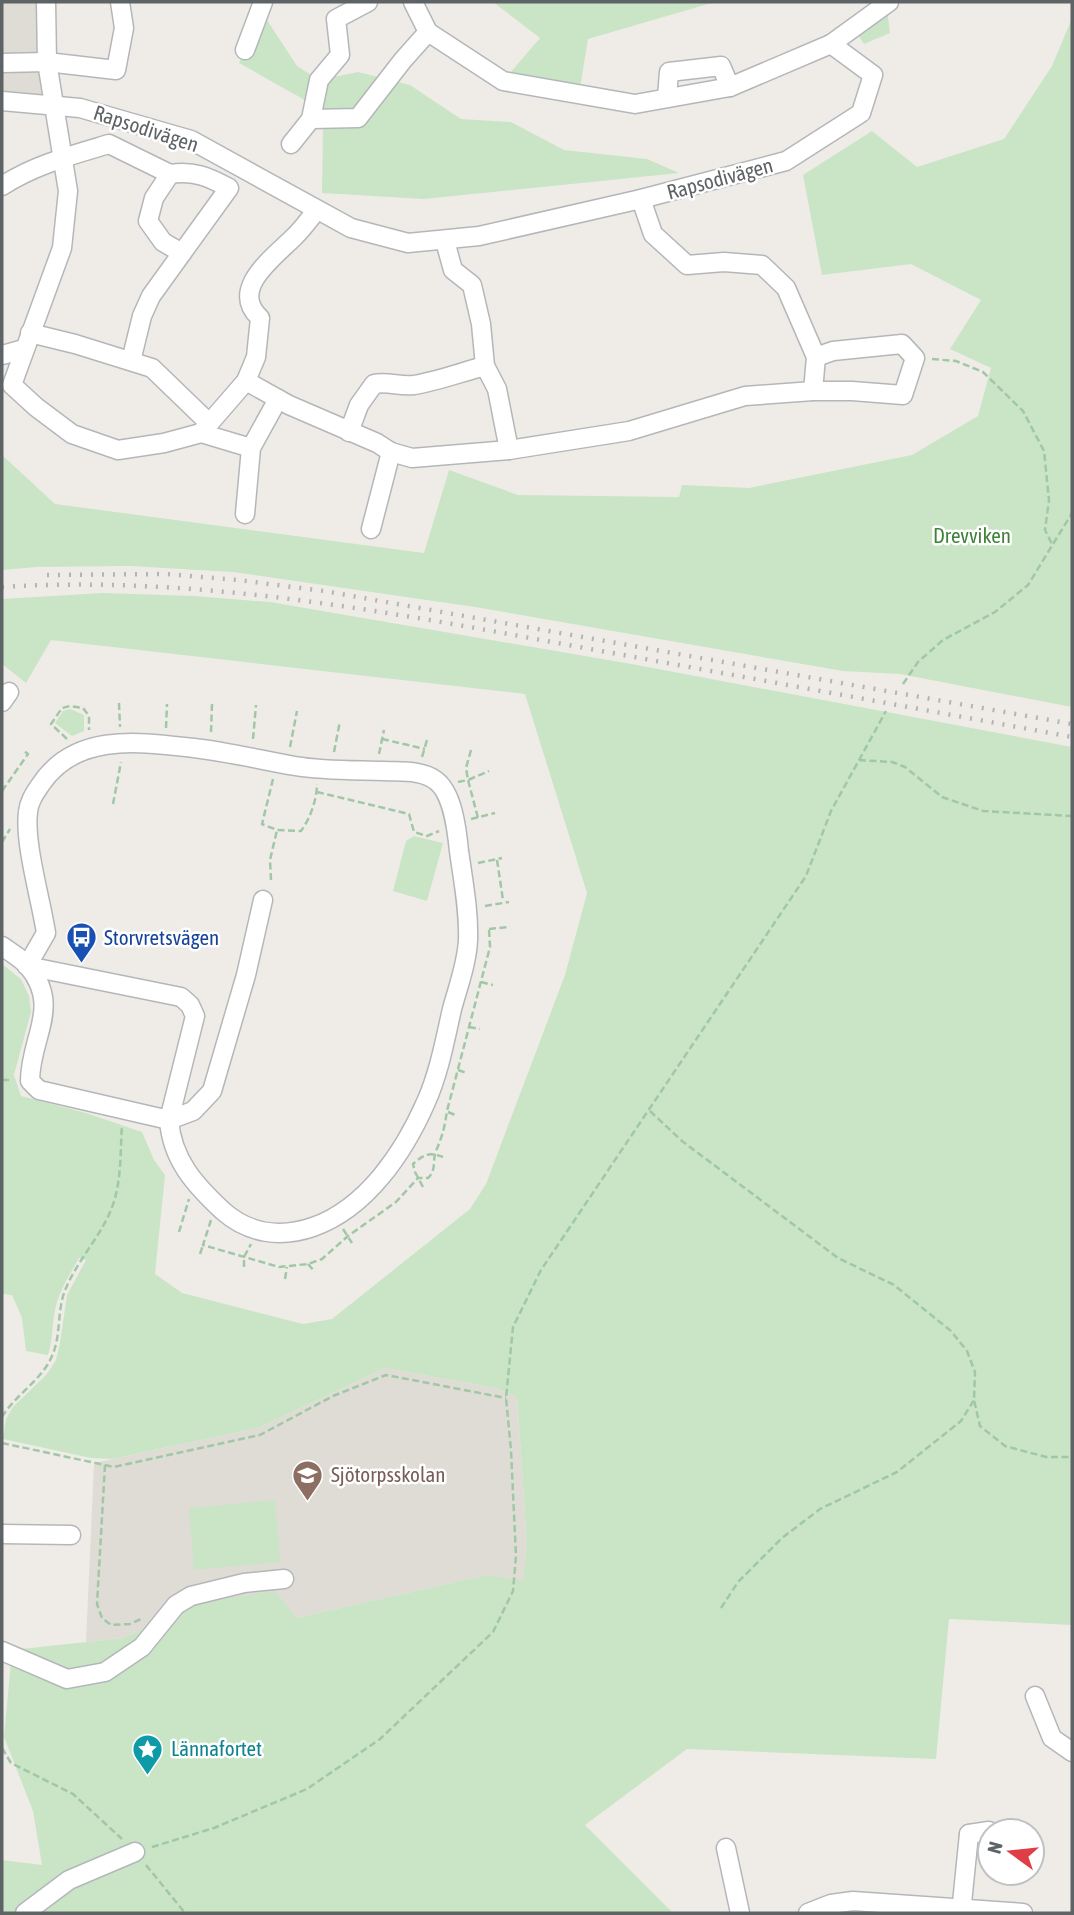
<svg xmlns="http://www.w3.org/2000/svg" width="1074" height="1915" font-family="'Asap Condensed',sans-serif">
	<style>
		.education { fill: #dfdcd5 }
		.green { fill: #c9e5c5 }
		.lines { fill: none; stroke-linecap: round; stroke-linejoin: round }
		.minor-casing { stroke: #b4b7ba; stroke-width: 21 }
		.path { stroke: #a0c8a6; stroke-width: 2.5; stroke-dasharray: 7 3.5; stroke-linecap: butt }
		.minor { stroke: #fff; stroke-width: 18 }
		.rail { stroke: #b3b4b4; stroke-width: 4.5; stroke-dasharray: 2 9; stroke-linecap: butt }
		.labels { text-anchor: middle; stroke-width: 5; stroke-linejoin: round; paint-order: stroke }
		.street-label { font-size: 21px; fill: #5e6366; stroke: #fff }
		.park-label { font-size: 21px; fill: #40813b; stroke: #fff }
		.transit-label { font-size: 21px; fill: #164399; stroke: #fff; text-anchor: start }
		.education-label { font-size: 21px; fill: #785e54; stroke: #fff; text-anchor: start }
		.culture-label { font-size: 21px; fill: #0d838f; stroke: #fff; text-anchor: start }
	</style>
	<rect width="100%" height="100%" fill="#efece7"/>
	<g class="education">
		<path d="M2 2H41L45 96 2 95Z"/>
		<path d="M385 1368 496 1388 517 1397 527 1542 523 1582 487 1575 296 1618 200 1602 123 1638 86 1642 94 1463 258 1428Z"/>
	</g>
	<g class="green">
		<path d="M493 2H722L708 4 588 39 579 94 503 81 540 38Z"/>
		<path d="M887 9 890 33 864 44 855 31Z"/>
		<path d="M263 14 297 66 319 80 358 72 410 85 461 119 511 122 564 150 647 159 679 173 424 199 322 193 323 122 303 99 239 63Z"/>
		<path d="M1072 18V707L900 674 843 671 475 607 233 572 130 566 37 567 2 570V455L55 504 424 553 449 470 518 495 679 497 682 485 749 488 912 455 978 416 991 368 950 349 981 300 911 264 822 275 803 175 872 131 917 167 1004 139 1052 66Z"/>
		<path d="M103 593 194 596 270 602 637 665 1072 747V1625L949 1619 936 1759 687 1749 585 1825 673 1913H2V1860L42 1865 33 1811 4 1737 12 1650 123 1638 200 1602 275 1591 296 1618 487 1575 523 1581 527 1542 517 1397 496 1388 385 1368 258 1428 112 1459 91 1458 3 1439 6 1419 13 1407 47 1374 56 1360 60 1343 67 1295 86 1260 79 1258C70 1274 59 1291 55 1310 52 1325 53 1340 48 1355L26 1351 22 1318 12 1295 2 1294V964L21 979 29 996 31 1012 14 1075 21 1096 86 1113 142 1132 154 1160 165 1175 155 1274 182 1293 303 1324 332 1319 470 1209 486 1184 565 975 587 893 525 694 51 640 26 683 2 664V599Z"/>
		<path d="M70 709 84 715V731L72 736 55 723 63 711Z"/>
		<path d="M414 836 443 843 427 901 393 891 406 841Z"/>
		<path d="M275 1500 280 1562 194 1570 189 1508Z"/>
	</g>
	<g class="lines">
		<defs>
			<g id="minor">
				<path d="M46 2 47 62 68 191 62 248 12 385 36 407 72 434 118 450 164 443 201 433 246 381 256 357 260 318C228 288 276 256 296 235 304 227 310 218 317 210"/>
				<path d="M428 32 503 81 635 104 730 87 831 44 889 2"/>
				<path d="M245 50 263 2"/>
				<path d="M2 63 47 62 116 70 124 28 120 2"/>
				<path d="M667 97 669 72 721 66 730 87"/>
				<path d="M2 101 80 108 191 140 351 228 408 243 479 236 641 199 786 161 861 113 873 75 831 44"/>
				<path d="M311 119 358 118 403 60 428 32 413 2"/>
				<path d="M291 144 311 119 319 80 340 55 336 19 368 2"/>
				<path d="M2 186C34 165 72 155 109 144L170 174 154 198 148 221 163 242 182 253 229 188C209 177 193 170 170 174"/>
				<path d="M641 199 653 234 687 265 724 262 762 265 786 288 816 357 813 391"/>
				<path d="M445 241 453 270 472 285 481 324 485 366 497 389 509 450"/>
				<path d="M30 333 75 344 152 368 209 423"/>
				<path d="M2 355 24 349"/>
				<path d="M131 361 142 316 151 296 182 253"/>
				<path d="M246 381 289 405 377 443 391 452 412 458 509 450 629 431 745 396 813 391H852L903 395 915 358 902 344 833 351 816 357"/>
				<path d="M349 432 359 405 374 384C388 381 400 387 414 385 438 381 462 372 485 366"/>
				<path d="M201 433 251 448"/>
				<path d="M245 514 251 448 278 399"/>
				<path d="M371 529 391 452"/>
				<path d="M2 702 9 692"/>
				<path d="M2 946C10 952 21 958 28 966 62 1007 30 1037 30 1081L39 1090 169 1120 195 1016 190 1005 181 997 27 966"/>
				<path d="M27 966 46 933C41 900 24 843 28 812 29 801 35 793 41 784 76 732 140 742 194 748 228 752 261 760 295 766 325 771 355 770 385 771 401 772 422 770 435 780 453 792 457 831 459 851 463 880 469 910 468 940 467 963 458 987 452 1009 445 1040 439 1073 426 1102 404 1152 367 1208 313 1227 281 1238 249 1234 223 1211 195 1185 172 1160 169 1120L193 1111 212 1091 246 975 263 900"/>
				<path d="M2 1534 71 1535"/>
				<path d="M2 1651 67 1679 105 1672 142 1647 176 1605 191 1596 244 1583 284 1579"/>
				<path d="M1035 1696 1052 1738 1072 1752"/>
				<path d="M969 1834 989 1831"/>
				<path d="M726 1848 740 1913"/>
				<path d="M25 1913 69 1880 135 1852"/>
				<path d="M808 1913 831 1904 853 1901 1023 1913"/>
				<path d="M961 1913 969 1834"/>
			</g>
		</defs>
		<use href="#minor" class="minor-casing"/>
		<g class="path">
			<path d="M932 359 956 361 983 372 1023 411 1044 451 1049 500 1045 530 1053 546"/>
			<path d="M903 684 918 662 943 640 995 612 1028 585 1072 513"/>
			<path d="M119 703 120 727"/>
			<path d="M166 728 167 704"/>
			<path d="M211 732 212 704"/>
			<path d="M67 739 51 724 62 708 70 706 83 708 89 716V730"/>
			<path d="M253 739 256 705"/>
			<path d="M382 739 425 749"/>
			<path d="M290 747 297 711"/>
			<path d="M471 750 466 768 468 780 489 771"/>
			<path d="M334 752 340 721"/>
			<path d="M379 754 384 730"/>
			<path d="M422 757 427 740"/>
			<path d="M859 760 892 762 905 767 942 797 983 811 1072 816"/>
			<path d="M273 779 262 824 277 830 301 831C310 819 317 799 317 784"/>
			<path d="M458 782 468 780 478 818"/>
			<path d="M2 791 28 754 24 751"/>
			<path d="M317 792 409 814 414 832 427 836 439 831"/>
			<path d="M113 804 121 762"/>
			<path d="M471 819 495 813"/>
			<path d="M2 842 10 829"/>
			<path d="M497 860 503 900"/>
			<path d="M478 863 502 858"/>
			<path d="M271 880 270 860 277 830"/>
			<path d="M485 906 509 902"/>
			<path d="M489 929 510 927"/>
			<path d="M481 982 493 985"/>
			<path d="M469 1027 480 1029"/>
			<path d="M458 1070 467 1073"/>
			<path d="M2 1080H12"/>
			<path d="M650 1111 682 1141 838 1258 894 1285 951 1331 967 1351 975 1372 974 1400 980 1426 1005 1446 1046 1457H1072"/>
			<path d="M448 1112 455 1115"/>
			<path d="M423 1187 415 1172 413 1164C424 1154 429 1152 443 1157"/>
			<path d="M211 1220 203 1245 279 1267 308 1264 322 1259 348 1236 396 1202 418 1178H428C437 1169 432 1161 436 1151 443 1134 444 1130 447 1111L490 947 489 929"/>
			<path d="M343 1229 352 1243"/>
			<path d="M179 1232 189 1199"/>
			<path d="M200 1254 203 1245"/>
			<path d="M308 1264 315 1272"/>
			<path d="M244 1267V1257L251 1244"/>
			<path d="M285 1279 287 1267"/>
			<path d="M2 1417C15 1395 42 1380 52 1356 61 1336 57 1314 64 1293 75 1263 99 1239 111 1210 122 1183 120 1153 122 1125"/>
			<path d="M2 1443 114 1467 260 1435 333 1396 386 1375 506 1398"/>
			<path d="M105 1465 97 1604 102 1618 111 1625 130 1624 141 1619"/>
			<path d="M721 1608 738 1582 782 1538 820 1509 897 1472 961 1421 974 1400"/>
			<path d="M2 1748 11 1763 73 1794 122 1839"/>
			<path d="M152 1847 214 1828 307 1789 380 1739 493 1632 513 1591 516 1556 511 1450 506 1398 513 1327 541 1270 806 876 831 811 886 711"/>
			<path d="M146 1865 185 1913"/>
		</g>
		<use href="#minor" class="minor"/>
		<g class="rail">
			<path d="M47 575 166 574 238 580 324 591 1072 724"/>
			<path d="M2 587C191 575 378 610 563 644 733 675 903 706 1072 737"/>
		</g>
	</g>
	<defs>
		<symbol id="bus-pin" viewBox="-11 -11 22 30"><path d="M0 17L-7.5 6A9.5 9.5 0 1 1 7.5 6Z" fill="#1a4fb4" stroke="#fff"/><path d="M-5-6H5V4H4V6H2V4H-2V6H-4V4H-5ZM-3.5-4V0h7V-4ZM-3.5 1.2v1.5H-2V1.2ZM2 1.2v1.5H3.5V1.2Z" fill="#fff"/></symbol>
		<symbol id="school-pin" viewBox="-11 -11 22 30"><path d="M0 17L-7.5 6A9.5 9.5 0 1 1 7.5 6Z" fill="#8d6e63" stroke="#fff"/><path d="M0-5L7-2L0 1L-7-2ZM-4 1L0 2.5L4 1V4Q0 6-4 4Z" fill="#fff"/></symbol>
		<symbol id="sight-pin" viewBox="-11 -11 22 30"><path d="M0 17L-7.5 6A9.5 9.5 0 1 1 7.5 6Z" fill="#0f9aa8" stroke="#fff"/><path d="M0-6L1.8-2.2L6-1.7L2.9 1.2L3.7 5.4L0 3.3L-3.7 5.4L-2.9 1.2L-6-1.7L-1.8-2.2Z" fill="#fff"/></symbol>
	</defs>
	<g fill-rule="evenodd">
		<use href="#bus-pin" x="64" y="920" width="35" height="47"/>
		<use href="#school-pin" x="290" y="1458" width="35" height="47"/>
		<use href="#sight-pin" x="130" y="1732" width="35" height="47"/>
	</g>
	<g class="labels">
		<g class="street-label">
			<text transform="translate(146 129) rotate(18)" y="7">Rapsodivägen</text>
			<text transform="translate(720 179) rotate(-15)" y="7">Rapsodivägen</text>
		</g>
		<g class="park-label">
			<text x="972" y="543">Drevviken</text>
		</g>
		<g class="transit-label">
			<text x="104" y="945">Storvretsvägen</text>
		</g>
		<g class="education-label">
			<text x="331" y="1482">Sjötorpsskolan</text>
		</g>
		<g class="culture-label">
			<text x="171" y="1756">Lännafortet</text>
		</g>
	</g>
	<rect width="1074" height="1915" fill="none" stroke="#5e6366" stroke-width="7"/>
	<g transform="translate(1011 1852) rotate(285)"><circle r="33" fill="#ffffff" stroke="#bfc1c2" stroke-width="2"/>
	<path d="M0-5L12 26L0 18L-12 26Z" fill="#de3e46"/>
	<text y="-10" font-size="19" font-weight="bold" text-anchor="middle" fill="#5e6366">N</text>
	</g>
</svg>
